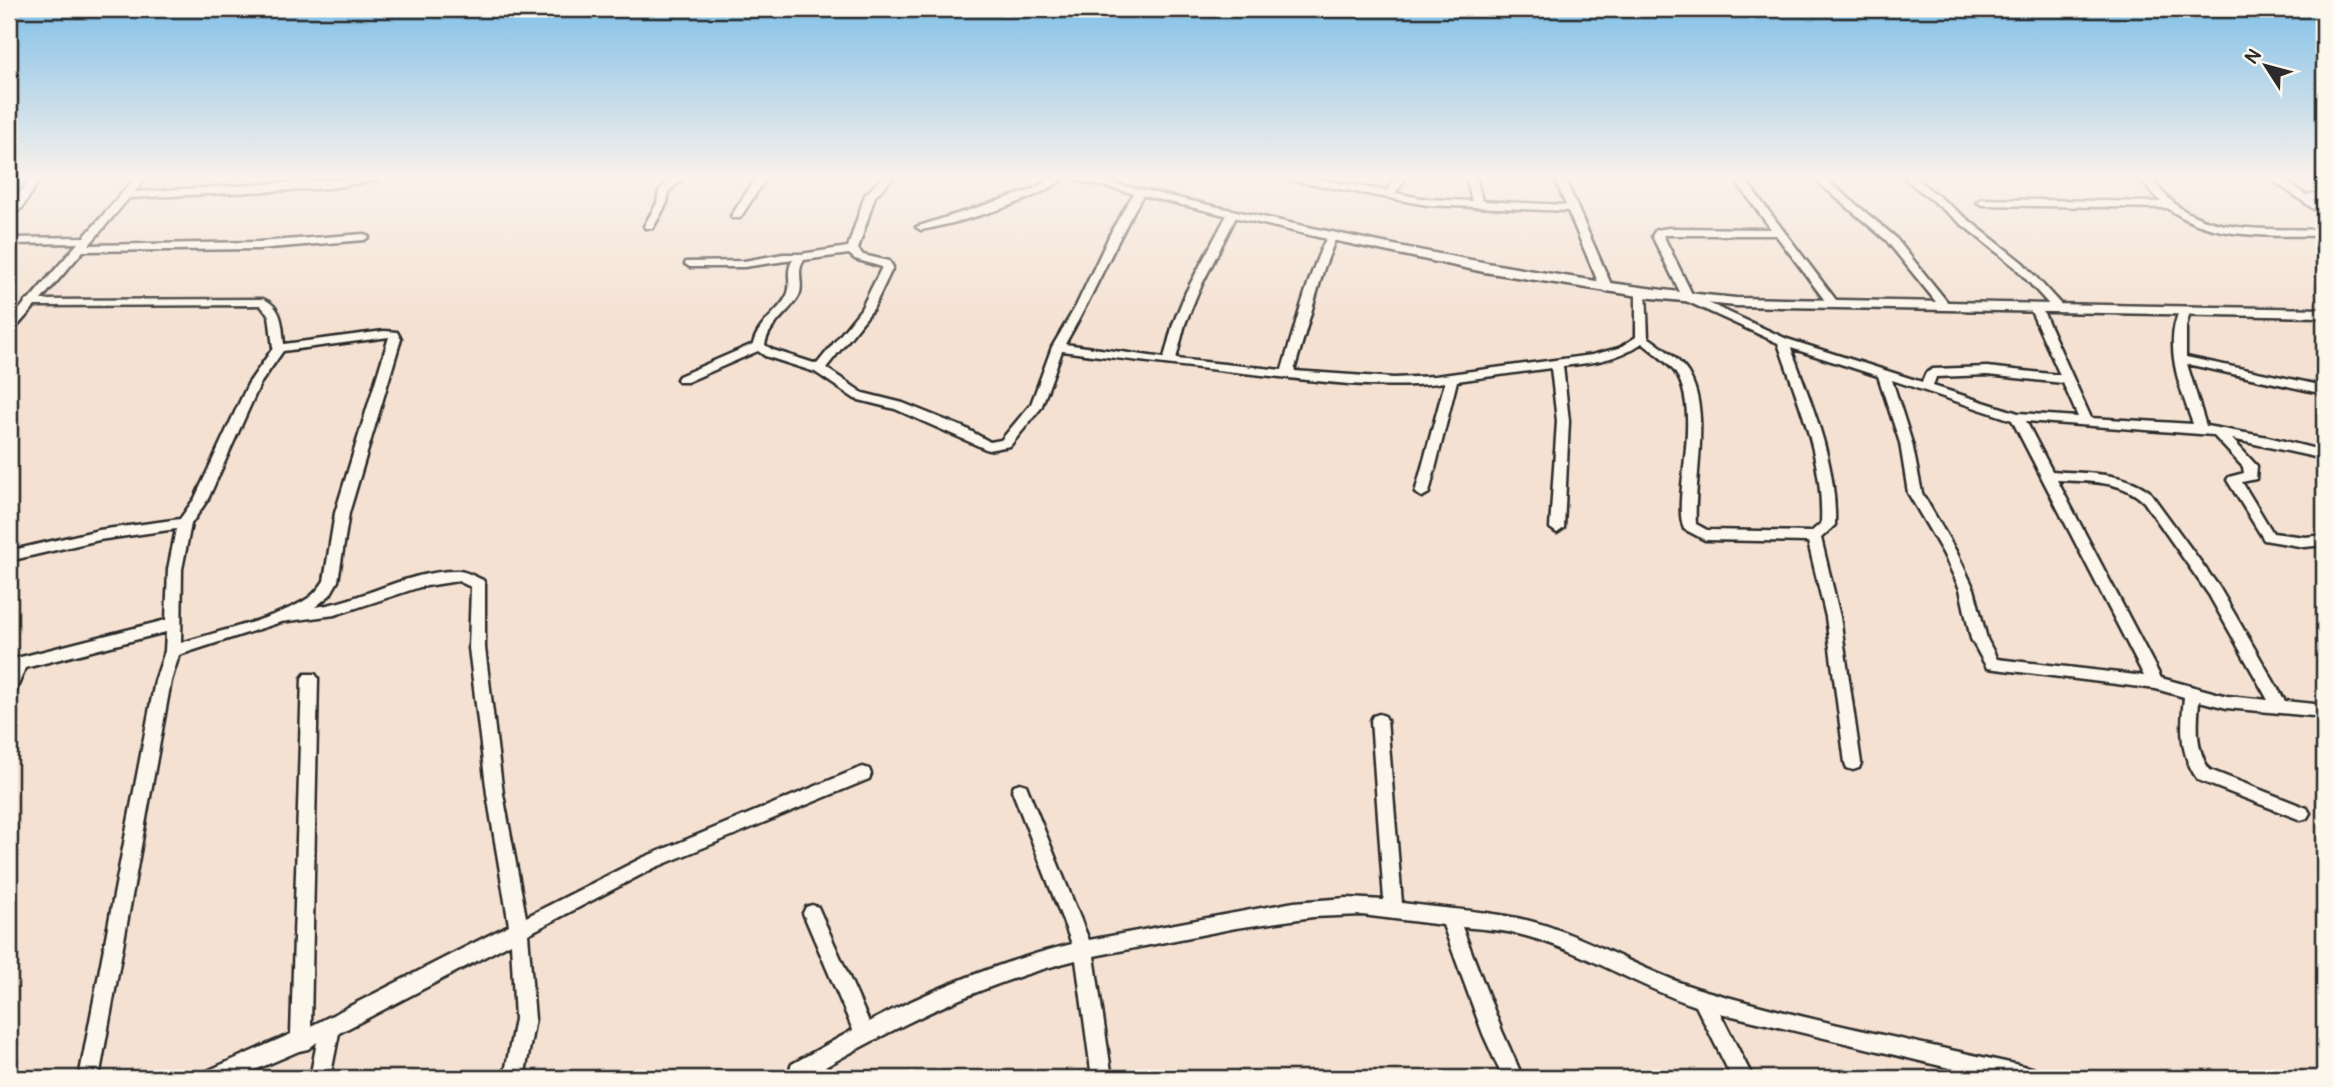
<svg xmlns="http://www.w3.org/2000/svg" width="2333" height="1087" font-family="Pangolin,sans-serif">
	<style>
		.lines { fill: none; stroke-linecap: round; stroke-linejoin: round }
		.minor-casing { stroke: #2b2b2b; stroke-width: 5 }
		.tertiary-casing { stroke: #2b2b2b; stroke-width: 5 }
		.minor { fill: #fbf7ec; fill-rule: evenodd }
		.tertiary { fill: #fbf7ec; fill-rule: evenodd }
	</style>
	<rect width="100%" height="100%" fill="#f4e1d2"/>
	<filter id="ink" filterUnits="userSpaceOnUse"><feTurbulence type="fractalNoise" baseFrequency=".0143" numOctaves="2"/><feDisplacementMap in="SourceGraphic" scale="14" xChannelSelector="R" yChannelSelector="G"/><feConvolveMatrix kernelMatrix="1 2 1 2 8 2 1 2 1" color-interpolation-filters="sRGB"/></filter>
	<g filter="url(#ink)">
		<g class="lines">
			<defs>
				<g id="minor">
					<path d="M31 177H41L22 208 9 217V209Z"/>
					<path d="M136 177H147L135 192 383 177 378 180 330 188 129 198 89 245 258 242 364 234 369 237 364 240 258 249 83 251 41 300 263 299C283 307 282 325 284 344L384 331 397 332 401 339 349 513 338 581 330 595 315 607C363 601 408 570 458 571 466 571 475 577 483 580L485 584V648L503 794 526 917 642 858 857 769 863 767 869 769 871 774 869 779 654 868 528 934 535 1019 524 1078H504L515 1019 511 943 339 1033 330 1078H310L317 1042 308 1049 299 1051 236 1078H204L207 1071 291 1034 302 678 305 674H315L318 678 311 1026 509 925 487 794 469 648 471 587 458 581 420 587 335 615 281 622 179 655 171 681 99 1078H79L155 681 165 651 166 632 25 668 15 693 9 695V660L166 620 168 569 176 529 99 540 9 561V551L99 530 180 519 195 498 248 384 273 348 269 315 260 305 35 306 13 331 9 332V322L24 304 25 301 29 300 78 243 9 244V238L84 237ZM389 337 335 513 324 581C320 587 315 593 310 597 280 618 216 632 181 643L182 569 191 524 208 499 260 384 283 351Z"/>
					<path d="M673 177H685L669 191 667 203 653 228H645L644 226 657 203 659 191Z"/>
					<path d="M757 177H767L740 218H732L731 216Z"/>
					<path d="M883 177H894L875 196 858 249 863 255 889 261 893 267 873 309 826 368 863 393 903 403 965 428 990 442 1001 440 1031 404 1052 347 1076 306 1113 228 1134 193 1139 190 1144 193C1115 242 1094 295 1065 344L1164 358 1173 324 1186 292 1228 213 1233 210 1238 213 1198 292 1185 324 1176 359 1282 370C1289 348 1318 239 1332 232L1337 235 1324 268 1294 371 1394 378 1435 376 1592 355 1619 348 1636 337V293L1642 290 1646 291 1648 337C1662 347 1678 358 1688 373 1712 412 1693 479 1696 524L1707 530 1811 532 1821 523C1824 460 1798 402 1778 343L1684 300 1652 236 1656 230 1669 228 1771 229 1733 177H1743L1839 304 1833 307 1829 306 1776 235H1663L1693 296 1787 339 1922 382 1926 373 1933 369 1987 367 2060 375 2030 309 2036 306 2042 309 2091 418 2193 424C2180 388 2163 346 2180 309H2188L2190 311 2186 327V357L2324 386V394L2187 364 2206 426 2268 437 2324 451V459L2232 439 2257 466 2256 479 2242 482 2273 533 2305 537 2324 535V545L2305 547 2264 540 2227 480 2229 477 2244 473 2243 467 2213 435 2026 421 2052 471C2084 474 2122 471 2149 491L2219 587 2285 701 2324 705V717L2227 708 2199 701C2197 725 2195 750 2210 770L2307 808 2310 813 2307 818 2301 820 2198 780C2179 754 2181 727 2184 697L2156 689 1987 668 1971 639 1960 589 1943 553 1908 493 1900 443 1878 376 1791 348C1812 406 1837 462 1835 525L1821 538 1840 617 1861 763 1859 768 1853 770 1847 768 1845 763 1826 617 1808 542 1705 540 1684 529C1679 517 1681 499 1682 486 1685 454 1695 400 1675 372 1666 361 1654 352 1642 343 1618 360 1591 363 1563 366L1569 421 1564 528 1557 533 1550 528 1557 421 1551 368 1457 381 1429 493 1422 497 1415 493 1445 382C1390 390 1334 383 1280 377 1207 369 1135 361 1062 351L1041 408 1010 446 988 450 895 409 855 399 815 372 765 356 758 351 687 382H679L677 379 679 376 753 344C758 322 782 310 788 293 792 282 785 271 793 260L744 267H690L685 264 686 262 744 261 783 254H801L848 247 865 195ZM849 254 855 259 882 267 861 309 817 364 773 350 765 345C769 322 794 310 800 293 803 281 796 271 804 260ZM1987 375 2063 383 2078 417 2018 413 1933 386 1936 377ZM1892 380 2012 420 2144 676 1997 659 1987 639 1974 589 1957 553 1922 493 1912 443ZM2057 480C2087 482 2121 479 2144 502L2209 595 2268 700 2227 696 2161 678Z"/>
					<path d="M1053 177H1064C1043 200 954 224 921 230L916 227 1032 190Z"/>
					<path d="M1285 177H1307L1386 191 1397 177H1407L1395 193 1427 199 1472 201 1466 177H1476L1482 201 1566 205 1554 177H1564L1613 289 1607 292 1601 289 1568 211 1427 205 1290 180Z"/>
					<path d="M1812 177H1823L1894 236 1949 304V308H1941L1886 240Z"/>
					<path d="M1903 177H1914L2023 263 2063 307V311H2055L2015 267Z"/>
					<path d="M2138 177H2149C2160 189 2170 202 2185 211 2225 234 2279 228 2324 230V236C2274 235 2210 241 2168 208L1982 205 1977 202 1982 199 2161 202Z"/>
					<path d="M2268 177H2280L2306 195 2324 191V197L2312 200 2324 208V216Z"/>
					<path d="M1379 714 1385 716 1387 720 1402 903C1452 910 1505 911 1553 928 1605 946 1653 976 1706 991 1813 1022 1923 1043 2032 1068L2039 1071 2042 1078H1991L1720 1013 1753 1078H1732L1696 1006C1638 987 1585 952 1526 936 1505 930 1483 929 1462 927L1502 1031 1523 1078H1503L1483 1034 1443 925 1362 915 1313 917 1236 928 1094 956 1112 1078H1092L1076 960C979 984 892 1028 806 1078H792L789 1071 792 1064 853 1030 803 913 806 907 812 905 818 907 869 1022C934 988 1002 961 1072 944L1012 790 1014 785 1020 783 1026 785 1028 790 1089 940 1294 902 1347 898 1384 900 1371 720 1373 716Z"/>
				</g>
				<path id="tertiary" d="M1064 177H1085C1302 226 1514 277 1736 298L2324 309V317L1736 306 1652 298 1484 272 1318 237Z"/>
			</defs>
			<use href="#minor" class="minor-casing"/>
			<use href="#tertiary" class="tertiary-casing"/>
			<use href="#minor" class="minor"/>
			<use href="#tertiary" class="tertiary"/>
		</g>
	</g>
	<linearGradient id="sky" x2="0" y2="1"><stop stop-color="#81c0e8"/><stop offset="0.54" stop-color="#faf2eb"/><stop offset="1" stop-color="#faf2eb" stop-opacity="0"/></linearGradient>
	<rect width="2333" height="329" fill="url(#sky)"/>
	<rect width="2333" height="1087" fill="none" stroke="#fbf7ec" stroke-width="35"/>
	<rect x="18" y="18" width="2298" height="1052" fill="none" stroke="#2b2b2b" stroke-width="2.5" filter="url(#ink)"/>
	<g transform="translate(2266 66) rotate(306)" stroke="#fbf7ec" stroke-width="5" paint-order="stroke">
	<path d="M0-5L12 26L0 18L-12 26Z" fill="#2b2b2b"/>
	<text y="-10" font-size="19" font-weight="bold" text-anchor="middle" fill="#2b2b2b">N</text>
	</g>
</svg>
